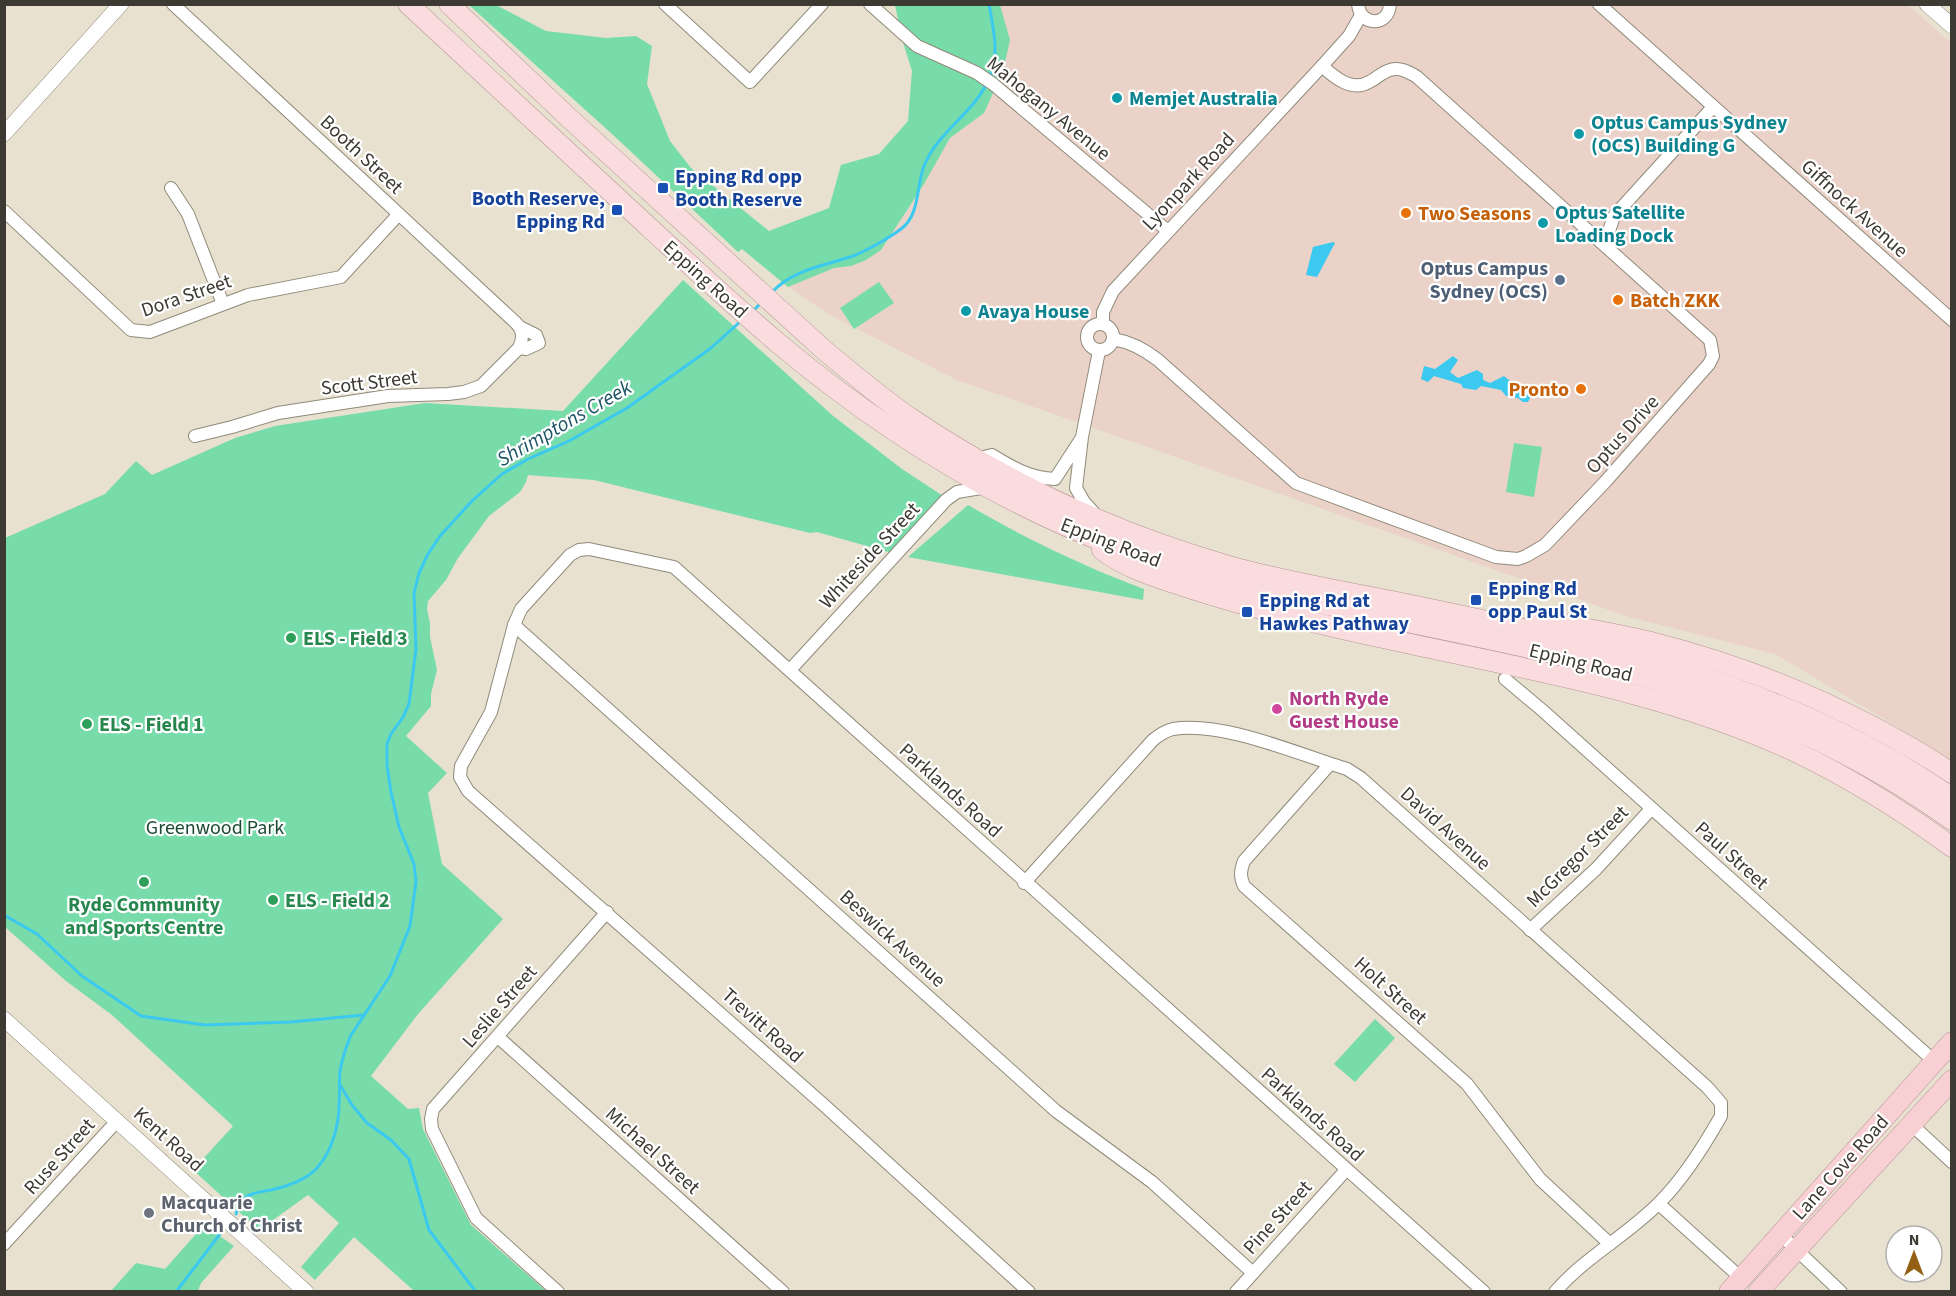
<svg xmlns="http://www.w3.org/2000/svg" width="1956" height="1296" font-family="'Source Sans 3',sans-serif">
	<style>
		.commercial { fill: #ead2c9 }
		.green { fill: #77dbaa }
		.water { fill: #3bc9f0 }
		.lines { fill: none; stroke-linecap: round; stroke-linejoin: round }
		.stream { stroke: #3bc9f0; stroke-width: 3 }
		.minor-casing { stroke: #908a7a; stroke-width: 14 }
		.tertiary-casing { stroke: #908a7a; stroke-width: 16 }
		.primary-casing { stroke: #b59494; stroke-width: 21 }
		.trunk-casing { stroke: #b59494; stroke-width: 21 }
		.minor { stroke: #fff; stroke-width: 12 }
		.tertiary { stroke: #fff; stroke-width: 15 }
		.primary { stroke: #fadcdf; stroke-width: 20 }
		.trunk { stroke: #f8d0d4; stroke-width: 20 }
		.culture-dot { fill: #0f9aa8; stroke: #fff; stroke-width: 2 }
		.transit-dot { fill: #1a4fb4; stroke: #fff; stroke-width: 2 }
		.food-dot { fill: #e8710a; stroke: #fff; stroke-width: 2 }
		.service-dot { fill: #5c6f8a; stroke: #fff; stroke-width: 2 }
		.leisure-dot { fill: #2e9e5b; stroke: #fff; stroke-width: 2 }
		.hotel-dot { fill: #d1479c; stroke: #fff; stroke-width: 2 }
		.worship-dot { fill: #6b7280; stroke: #fff; stroke-width: 2 }
		.labels { text-anchor: middle; stroke-width: 4.5; stroke-linejoin: round; paint-order: stroke }
		.culture-label { font-size: 20px; font-weight: bold; fill: #0d838f; stroke: #fff; text-anchor: start }
		.street-label { font-size: 20px; fill: #3d3a33; stroke: #fff }
		.transit-label { font-size: 20px; font-weight: bold; fill: #164399; stroke: #fff; text-anchor: start }
		.food-label { font-size: 20px; font-weight: bold; fill: #c56008; stroke: #fff; text-anchor: start }
		.service-label { font-size: 20px; font-weight: bold; fill: #4e5e75; stroke: #fff; text-anchor: end }
		.leisure-label { font-size: 20px; font-weight: bold; fill: #27864d; stroke: #fff; text-anchor: start }
		.hotel-label { font-size: 20px; font-weight: bold; fill: #b23c85; stroke: #fff; text-anchor: start }
		.park-label { font-size: 20px; fill: #1c4a35; stroke: #fff }
		.worship-label { font-size: 20px; font-weight: bold; fill: #5b616d; stroke: #fff; text-anchor: start }
		.water-label { font-size: 21px; font-style: italic; fill: #1c5464; stroke: #fff }
	</style>
	<rect width="100%" height="100%" fill="#e8e1d0"/>
	<path class="commercial" d="M1000 5H1908L1951 43V759L1775 654 1629 617 957 380 832 316 788 287 834 268 851 266 881 250 924 184 950 138 984 113 1002 16Z"/>
	<g class="green">
		<path d="M469 5H496L546 31 606 38 636 36 652 46 647 84 670 141 691 168 769 231 829 208 841 165 879 154 908 121 912 71 902 39 895 5H1000L1010 40 1003 71 984 113 950 138 924 184 881 250 866 260 851 266 834 268 788 287 742 249 738 252 611 133Z"/>
		<path d="M683 280 832 415 902 469 943 496 892 553 817 532 810 533 594 480 528 475 526 482 520 492 489 516 458 558 446 580 428 601 427 609 430 624V637L437 670 431 694V706L406 736 447 773 428 793 442 864 503 919 418 1014 371 1076 408 1109 419 1108 423 1129 471 1225 546 1291H414L354 1237 315 1280 301 1267 339 1223 308 1195 259 1230 193 1170 233 1126 112 1015 66 981 5 927V538L105 494 136 461 152 475 235 438 275 426 425 403 563 411Z"/>
		<path d="M879 282 894 303 854 329 840 308Z"/>
		<path d="M1514 443 1542 447 1534 497 1506 492Z"/>
		<path d="M968 505C1024 538 1083 566 1144 589L1143 600 908 557Z"/>
		<path d="M1375 1019 1395 1038 1355 1082 1334 1064Z"/>
		<path d="M204 1225 234 1246 201 1283 198 1291H111L136 1263 165 1269Z"/>
	</g>
	<g class="water">
		<path d="M1333 242 1335 243 1317 277 1306 275 1313 247Z"/>
		<path d="M1453 356 1458 360 1450 372 1458 378 1477 370 1483 374V380L1490 383 1504 376 1510 381 1514 391 1530 387 1533 392 1528 402H1523L1518 398 1506 396 1501 390 1481 386 1476 390 1463 388 1461 384 1434 376 1428 382 1421 379 1424 366 1435 369Z"/>
	</g>
	<g class="lines">
		<g class="stream">
			<path d="M989 4C993 27 1000 55 990 77"/>
			<path d="M771 293C793 269 824 266 853 256 866 251 889 238 901 229 920 215 916 187 924 166 937 133 972 114 987 83"/>
			<path d="M752 312 762 302"/>
			<path d="M4 915 37 934 82 976 141 1016 205 1025 291 1022 364 1015"/>
			<path d="M340 1085 352 1105 367 1123 391 1140 409 1159 429 1230 476 1292"/>
			<path d="M236 1214C241 1193 254 1193 271 1190 286 1187 306 1180 317 1168 332 1151 339 1126 339 1104 340 1093 339 1081 340 1071 342 1059 346 1047 351 1035L390 976 410 926 416 882 414 864 399 827 391 792 387 765V744L391 734 403 717 409 704 416 649 414 593 419 573 428 554 440 536 472 501 502 474 528 459 569 441 627 408 711 348 742 320"/>
			<path d="M176 1292 223 1230"/>
		</g>
		<defs>
			<g id="minor">
				<path d="M173 4 516 323C524 331 523 339 519 348L481 386 464 392 448 394 388 396 278 413 232 427 195 436"/>
				<path d="M665 4 750 82 822 4"/>
				<path d="M870 4 917 46 977 73 993 84 1168 231"/>
				<path d="M1358 4C1360 27 1389 27 1390 4"/>
				<path d="M1599 4 1952 320"/>
				<path d="M171 188 188 214 223 304"/>
				<path d="M4 211 131 330 150 332 248 295 341 277 398 215"/>
				<path d="M1609 249V231L1614 216 1713 107"/>
				<circle cx="1100" cy="337" r="13"/>
				<path d="M1103 324V312L1113 291 1322 66 1349 36 1361 15"/>
				<path d="M1113 339C1131 342 1144 349 1158 360L1296 483 1496 557 1518 559 1526 556 1545 545 1605 482 1709 364 1713 356 1710 340 1417 77C1409 72 1400 67 1390 70 1382 72 1376 79 1369 82 1352 92 1335 78 1322 66"/>
				<path d="M519 348 526 349 539 343 536 335 520 327"/>
				<path d="M975 459 992 455C1013 468 1030 478 1055 479L1081 439"/>
				<path d="M1095 514 1084 502 1076 488 1082 437 1099 351"/>
				<path d="M514 625 1056 1111 1152 1182 1253 1273"/>
				<path d="M790 670 946 500 957 492 987 487"/>
				<path d="M1505 679 1542 710 1934 1061"/>
				<path d="M1330 764 1244 861C1240 871 1240 877 1244 886L1467 1084 1540 1179 1610 1244"/>
				<path d="M1024 883 1153 740C1159 735 1165 731 1173 729 1224 721 1297 754 1347 769L1361 778 1707 1087 1721 1103V1116C1704 1146 1684 1178 1660 1202 1628 1235 1585 1257 1555 1292"/>
				<path d="M1530 930 1596 869 1651 809"/>
				<path d="M498 1037 783 1292"/>
				<path d="M1911 1124 1952 1162"/>
				<path d="M1659 1204 1741 1278"/>
				<path d="M1780 1234 1841 1292"/>
				<path d="M4 1244 117 1121"/>
				<path d="M558 1292 476 1218 432 1129 431 1119 433 1109 607 912"/>
				<path d="M1029 1292 825 1106 468 791 460 777 461 766 491 712 514 625 521 609 570 555 579 550 589 549 674 567 1484 1292"/>
				<path d="M1236 1292 1346 1170"/>
			</g>
			<g id="tertiary">
				<path d="M1927 4 1952 26"/>
				<path d="M4 134 121 4"/>
				<path d="M4 1019 306 1292"/>
			</g>
			<g id="primary">
				<path d="M408 4C481 71 553 138 625 205 676 252 726 299 778 343 878 427 993 499 1114 546 1196 577 1280 595 1365 613 1470 636 1577 655 1679 687 1775 716 1870 761 1952 820"/>
				<path d="M449 4 569 118 824 350C853 374 881 398 912 419 1010 485 1115 533 1229 566 1290 583 1354 593 1416 606 1604 645 1792 686 1952 798"/>
				<path d="M1102 550C1127 569 1159 578 1189 588 1257 610 1326 626 1397 641 1529 670 1664 692 1787 748 1846 775 1900 809 1952 847"/>
				<path d="M1539 620C1576 627 1614 633 1651 642 1757 669 1860 713 1952 773"/>
			</g>
			<g id="trunk">
				<path d="M1729 1292 1952 1042"/>
				<path d="M1758 1292 1952 1080"/>
			</g>
		</defs>
		<use href="#minor" class="minor-casing"/>
		<use href="#tertiary" class="tertiary-casing"/>
		<use href="#primary" class="primary-casing"/>
		<use href="#trunk" class="trunk-casing"/>
		<use href="#minor" class="minor"/>
		<use href="#tertiary" class="tertiary"/>
		<use href="#primary" class="primary"/>
		<use href="#trunk" class="trunk"/>
	</g>
	<g class="culture-dot">
		<circle cx="1117" cy="98" r="6"/>
		<circle cx="1579" cy="134" r="6"/>
		<circle cx="1543" cy="223" r="6"/>
		<circle cx="966" cy="311" r="6"/>
	</g>
	<g class="transit-dot">
		<rect x="657" y="182" width="12" height="12" rx="3"/>
		<rect x="611" y="204" width="12" height="12" rx="3"/>
		<rect x="1470" y="594" width="12" height="12" rx="3"/>
		<rect x="1241" y="606" width="12" height="12" rx="3"/>
	</g>
	<g class="food-dot">
		<circle cx="1406" cy="213" r="6"/>
		<circle cx="1618" cy="300" r="6"/>
		<circle cx="1581" cy="389" r="6"/>
	</g>
	<circle class="service-dot" cx="1560" cy="280" r="6"/>
	<g class="leisure-dot">
		<circle cx="291" cy="638" r="6"/>
		<circle cx="87" cy="724" r="6"/>
		<circle cx="144" cy="882" r="6"/>
		<circle cx="273" cy="900" r="6"/>
	</g>
	<circle class="hotel-dot" cx="1277" cy="709" r="6"/>
	<circle class="worship-dot" cx="149" cy="1213" r="6"/>
	<g class="labels">
		<g class="culture-label">
			<text x="1129" y="105">Memjet Australia</text>
			<text x="1591" y="129">Optus Campus Sydney<tspan x="1591" dy="23">(OCS) Building G</tspan></text>
			<text x="1555" y="219">Optus Satellite<tspan x="1555" dy="23">Loading Dock</tspan></text>
			<text x="978" y="318">Avaya House</text>
		</g>
		<g class="street-label">
			<text transform="translate(1049 108) rotate(39)" y="7">Mahogany Avenue</text>
			<text transform="translate(362 154) rotate(43)" y="7">Booth Street</text>
			<text transform="translate(1188 181) rotate(-47)" y="7">Lyonpark Road</text>
			<text transform="translate(1855 208) rotate(42)" y="7">Giffnock Avenue</text>
			<text transform="translate(706 279) rotate(42)" y="7">Epping Road</text>
			<text transform="translate(186 295) rotate(-19)" y="7">Dora Street</text>
			<text transform="translate(369 382) rotate(-7)" y="7">Scott Street</text>
			<text transform="translate(1622 434) rotate(-48)" y="7">Optus Drive</text>
			<text transform="translate(1111 542) rotate(21)" y="7">Epping Road</text>
			<text transform="translate(869 555) rotate(-47)" y="7">Whiteside Street</text>
			<text transform="translate(1581 662) rotate(14)" y="7">Epping Road</text>
			<text transform="translate(951 790) rotate(42)" y="7">Parklands Road</text>
			<text transform="translate(1446 828) rotate(42)" y="7">David Avenue</text>
			<text transform="translate(1732 855) rotate(42)" y="7">Paul Street</text>
			<text transform="translate(1577 856) rotate(-45)" y="7">McGregor Street</text>
			<text transform="translate(893 938) rotate(42)" y="7">Beswick Avenue</text>
			<text transform="translate(1391 990) rotate(42)" y="7">Holt Street</text>
			<text transform="translate(499 1006) rotate(-49)" y="7">Leslie Street</text>
			<text transform="translate(763 1025) rotate(42)" y="7">Trevitt Road</text>
			<text transform="translate(1313 1114) rotate(42)" y="7">Parklands Road</text>
			<text transform="translate(169 1139) rotate(42)" y="7">Kent Road</text>
			<text transform="translate(653 1150) rotate(42)" y="7">Michael Street</text>
			<text transform="translate(59 1156) rotate(-48)" y="7">Ruse Street</text>
			<text transform="translate(1840 1167) rotate(-48)" y="7">Lane Cove Road</text>
			<text transform="translate(1277 1217) rotate(-48)" y="7">Pine Street</text>
		</g>
		<g class="transit-label">
			<text x="675" y="183">Epping Rd opp<tspan x="675" dy="23">Booth Reserve</tspan></text>
			<text x="605" y="205" text-anchor="end">Booth Reserve,<tspan x="605" dy="23">Epping Rd</tspan></text>
			<text x="1488" y="595">Epping Rd<tspan x="1488" dy="23">opp Paul St</tspan></text>
			<text x="1259" y="607">Epping Rd at<tspan x="1259" dy="23">Hawkes Pathway</tspan></text>
		</g>
		<g class="food-label">
			<text x="1418" y="220">Two Seasons</text>
			<text x="1630" y="307">Batch ZKK</text>
			<text x="1569" y="396" text-anchor="end">Pronto</text>
		</g>
		<g class="service-label">
			<text x="1548" y="275">Optus Campus<tspan x="1548" dy="23">Sydney (OCS)</tspan></text>
		</g>
		<g class="leisure-label">
			<text x="303" y="645">ELS - Field 3</text>
			<text x="99" y="731">ELS - Field 1</text>
			<text x="285" y="907">ELS - Field 2</text>
			<text x="144" y="911" text-anchor="middle">Ryde Community<tspan x="144" dy="23">and Sports Centre</tspan></text>
		</g>
		<g class="hotel-label">
			<text x="1289" y="705">North Ryde<tspan x="1289" dy="23">Guest House</tspan></text>
		</g>
		<g class="park-label">
			<text x="215" y="834">Greenwood Park</text>
		</g>
		<g class="worship-label">
			<text x="161" y="1209">Macquarie<tspan x="161" dy="23">Church of Christ</tspan></text>
		</g>
		<g class="water-label">
			<text transform="translate(564 423) rotate(-30)" y="7">Shrimptons Creek</text>
		</g>
	</g>
	<rect width="1956" height="1296" fill="none" stroke="#3d3a33" stroke-width="12"/>
	<g transform="translate(1914 1254)"><circle r="28" fill="#ffffff" stroke="#b1b0ad" stroke-width="1.5"/>
	<path d="M0-4.5L10 22L0 15L-10 22Z" fill="#935f12"/>
	<text y="-9" font-size="16" font-weight="bold" text-anchor="middle" fill="#3d3a33">N</text>
	</g>
</svg>
